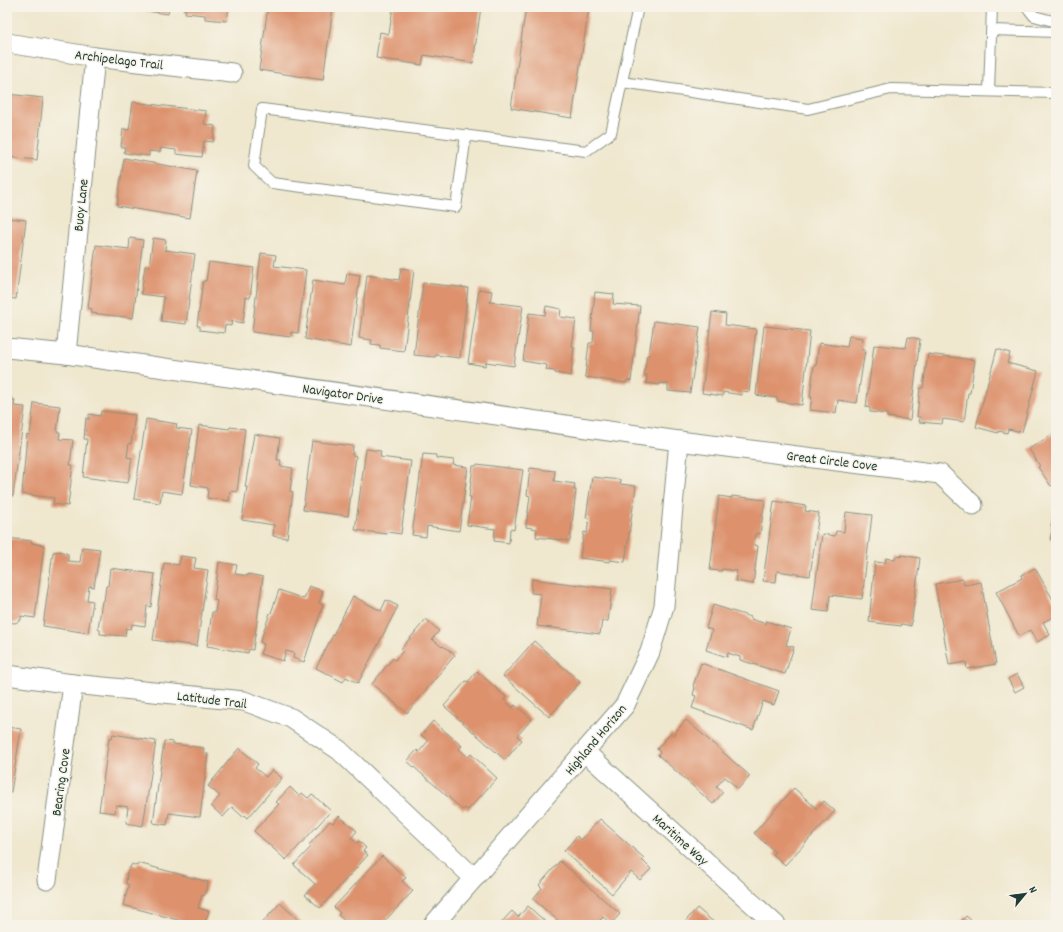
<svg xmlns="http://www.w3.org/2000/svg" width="1063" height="932" font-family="Dekko,sans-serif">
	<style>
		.building { fill: #dd926d }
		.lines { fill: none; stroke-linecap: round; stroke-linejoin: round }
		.service-casing { stroke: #879281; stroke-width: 12 }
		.minor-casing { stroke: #879281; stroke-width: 21 }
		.service { stroke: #fff; stroke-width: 10 }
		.minor { stroke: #fff; stroke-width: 19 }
		.labels { text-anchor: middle; stroke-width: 3; stroke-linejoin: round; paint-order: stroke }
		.street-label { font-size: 14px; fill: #1f3d34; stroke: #f7f3e8 }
	</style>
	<rect width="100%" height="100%" fill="#f7f3e8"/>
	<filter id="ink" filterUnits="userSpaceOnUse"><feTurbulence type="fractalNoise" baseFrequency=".025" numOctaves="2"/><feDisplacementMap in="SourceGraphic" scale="8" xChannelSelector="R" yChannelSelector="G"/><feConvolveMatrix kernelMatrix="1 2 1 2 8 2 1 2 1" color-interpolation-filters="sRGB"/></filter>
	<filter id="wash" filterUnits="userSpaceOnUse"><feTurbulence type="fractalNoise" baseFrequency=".012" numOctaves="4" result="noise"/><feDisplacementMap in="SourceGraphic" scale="16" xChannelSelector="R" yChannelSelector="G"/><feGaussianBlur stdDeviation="0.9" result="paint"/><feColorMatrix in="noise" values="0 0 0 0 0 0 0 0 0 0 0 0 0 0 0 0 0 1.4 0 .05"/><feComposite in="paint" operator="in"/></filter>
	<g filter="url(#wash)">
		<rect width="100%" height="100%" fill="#efe7ce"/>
		<g id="blocks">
			<g class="building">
				<path d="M146 7H169L168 14 145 11Z"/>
				<path d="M183 7H229L227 21 205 19V15L185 13 186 10 183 9Z"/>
				<path d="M268 7H333L323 80 259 70Z"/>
				<path d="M393 7H481L473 63 424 55 422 65 376 58 380 32 389 34Z"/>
				<path d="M526 7H589L572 118 511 108Z"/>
				<path d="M7 94 43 98 37 160 7 157Z"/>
				<path d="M133 102 206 111 204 124 215 126 213 142 204 141 202 157 176 154V150L161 148 160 152 149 151V156L124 153 125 147H121L123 129 129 130Z"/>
				<path d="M124 158 197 171 190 218 117 206Z"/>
				<path d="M7 218 26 220 16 299 7 298Z"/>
				<path d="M130 238 143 240 133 318 91 313 92 309 88 308 96 245 129 249Z"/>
				<path d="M153 238 166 240 165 250 195 254 186 324 161 321 164 297 141 294 145 266 149 267Z"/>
				<path d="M261 253 276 255 274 266 306 270 298 333 291 332V337L252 332Z"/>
				<path d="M209 262 254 268 250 298 246 297 243 323 232 321 231 326 225 325 224 333 200 330V326H197L203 281H206Z"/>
				<path d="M401 268 414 270 404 351 380 348V345L371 344 372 340 359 338 367 275 399 280Z"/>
				<path d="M347 273 360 275 351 347 305 339 313 280 345 285Z"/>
				<path d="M423 283 468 288 460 358 436 355 435 357 414 355Z"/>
				<path d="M479 289 492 291 490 302 523 306 514 366 486 362 485 366 468 363Z"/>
				<path d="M595 292 614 294 613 304 640 306 631 381 627 380 626 383 585 377 589 343H593L594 331H591Z"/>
				<path d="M546 306 561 309 560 317 576 319 572 346H574L571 376 555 373V371L546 370 547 365 523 361 529 313 545 315Z"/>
				<path d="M712 312 726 314 725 325 756 329 749 392 743 391 742 395 723 392V396L702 393Z"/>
				<path d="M654 321 700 327 690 393 668 391V384L660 383V385L646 383 647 375H644L647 355H649Z"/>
				<path d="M764 326 810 331 802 405 777 401V398L756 395Z"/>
				<path d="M849 336 863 338 862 350H865L857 403 838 400 836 413 810 410 812 397H810L814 365 816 366 819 343 847 347Z"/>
				<path d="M908 337 920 339 910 420 887 417V414L870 412V408L866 407 874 345 906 348Z"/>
				<path d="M997 349 1010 353 1007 363 1038 371 1022 432 1008 429 1007 433 999 431 998 433 976 427Z"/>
				<path d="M928 354 975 360 970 393H968L964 422 943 419 942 424 919 422 920 417H917L920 388H923Z"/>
				<path d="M7 399 15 400 14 406 25 407 13 496 7 495Z"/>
				<path d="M34 403 60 406 57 432H60L59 439 73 440 70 465H73L68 506 53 504 54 498 22 494 27 434 30 435Z"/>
				<path d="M101 411 135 415 131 444 129 443 127 457 132 458 128 483 83 477 87 439H84L86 418 89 419V414L100 416Z"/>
				<path d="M146 419 177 424 176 428 192 430 182 494 162 491 160 503 134 499Z"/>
				<path d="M199 425 229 429 230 427 245 429 237 492 230 491 229 501 207 498 208 488 191 485Z"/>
				<path d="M1056 432V487L1054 484 1051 486 1038 467 1040 466 1029 449Z"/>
				<path d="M254 434 280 438 277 460H281L280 466 293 468 290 491 293 492 287 538 273 536 274 525 242 520 247 487H245Z"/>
				<path d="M312 441 353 446 352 455 356 456 348 516 303 510Z"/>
				<path d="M366 449 381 451 380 457 411 461 401 534 387 532V534L355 530Z"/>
				<path d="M423 454 436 455V458L454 460 453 465 468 467 459 531 427 526 426 537 412 535Z"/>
				<path d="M477 464 523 470 514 530 510 529 509 543 494 541 495 529 467 525 471 497H469L473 466H476Z"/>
				<path d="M530 468 555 471 554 481 575 484 574 490H576L570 541 536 537 537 529 526 527 530 496 527 495Z"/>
				<path d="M592 477 621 480 620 484 636 486 625 562 610 560V562L580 558 584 532 587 533 589 518H586Z"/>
				<path d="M719 496 732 498V496L765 500 760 534 756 533 754 545 758 546 753 584 735 581 737 571 722 569V571L710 570Z"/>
				<path d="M774 501 806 506 805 511 819 513 810 576 777 571 776 582 763 581Z"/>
				<path d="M1055 507H1056V540L1050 539 1053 526H1051Z"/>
				<path d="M846 512 872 515 862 599 830 595 828 612 812 610 822 534 835 536 836 531 844 532Z"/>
				<path d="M7 538 32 541 31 543 44 545 35 618 21 616V620L15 623 7 622Z"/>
				<path d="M82 547 100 549 94 587 89 586 87 600 93 601 88 633 43 626 53 552 60 551 68 554V561L80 562Z"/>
				<path d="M901 555 920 558 911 626 902 624 901 626 869 622 875 562 885 563 886 558 895 560 896 556 901 557Z"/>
				<path d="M181 556 196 558 194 568 208 570 197 646 153 640 164 563 179 565Z"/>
				<path d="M219 562 237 565 235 574 248 576V574L263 577 253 650 249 649 248 653 207 646 212 612H215L217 601 214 600Z"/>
				<path d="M110 568 155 574 151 607 147 606 145 626 132 624 131 629 126 628 125 636 100 634V630L98 629 102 601H104L106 586H108Z"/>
				<path d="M1035 568 1056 605V616L1043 622 1050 635 1037 642 1030 630 1019 636 996 592 1022 578 1021 575Z"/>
				<path d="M532 579 612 589 608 621H602L600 634 537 626 541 594 531 593Z"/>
				<path d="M963 579 964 585 981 582 996 664 967 669 966 662 949 665 935 584Z"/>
				<path d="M309 586 323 591 319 603 323 605 304 662 293 658 294 653 286 651 283 661 260 654 264 644 260 642 270 613H271L279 590 304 599Z"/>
				<path d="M353 596 381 611 386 600 398 606 358 683 346 677 343 682 316 668Z"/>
				<path d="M713 605 751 617V619L766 624V621L791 629 786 645 794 647 785 674 740 660V657L728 653 727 657 706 650 712 630 706 628Z"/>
				<path d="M426 619 439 631 432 639 442 647 443 646 455 655 407 713 372 684 393 658 395 660 403 651 401 649Z"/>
				<path d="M534 641 580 682 549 717 503 676Z"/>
				<path d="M701 663 779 691 774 705 763 701 753 730 692 708 696 696 693 695 695 687 693 686Z"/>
				<path d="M477 671 506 697 504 700 513 708 515 705 532 719 517 736 522 740 505 760 444 706 466 681 468 682Z"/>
				<path d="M1017 674 1024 687 1015 692 1008 679Z"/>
				<path d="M686 720 750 776 738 789 725 777 716 787 723 792 713 804 658 755 660 752 657 749 671 733 673 735Z"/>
				<path d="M433 721 462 746 459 749 468 757 471 754 497 778 468 810 465 808 463 810 407 761 417 750 419 752 428 741 421 735Z"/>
				<path d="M7 727 21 729 11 792H7Z"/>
				<path d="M113 734 156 741 143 826 126 823 128 807 116 805 115 813 99 811 109 738H112Z"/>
				<path d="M164 741 173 742V744L204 748 203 753 208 754 200 817 169 813 167 825 153 823Z"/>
				<path d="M239 748 258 764 255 768 266 777 272 770 282 778 248 818 245 815 243 817 232 807 223 817 211 806 220 796 208 786Z"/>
				<path d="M290 787 299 796 302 793 308 798 312 794 331 811 286 860 254 831 279 804 276 802Z"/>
				<path d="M794 788 817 809 824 801 835 811 785 865 773 854 775 852 754 833Z"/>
				<path d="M339 816 357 831 351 838 357 843 359 841 366 848 363 851 368 855 320 908 305 895 315 884 294 865 311 847 309 845 330 821 333 823Z"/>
				<path d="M600 819 644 858 642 860 651 869 640 880 631 872 612 894 564 851 577 836 581 840Z"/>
				<path d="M382 856 406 878 402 881 413 891 381 925H352L346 920 345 921 338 915 340 913 334 907Z"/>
				<path d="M560 861 620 914 611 924 603 917 596 925H563L533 899 542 888 539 885Z"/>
				<path d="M138 863 208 882 204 896 202 895 198 908 209 911 204 925H196L123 905 129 885 126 884 127 872 132 864 137 866Z"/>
				<path d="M280 903 304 925H260Z"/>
				<path d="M528 906 549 925H499L512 911 518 917Z"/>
				<path d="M697 908 717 925H682Z"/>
				<path d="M966 916 977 925H958Z"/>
			</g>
		</g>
	</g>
	<g filter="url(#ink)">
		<use href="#blocks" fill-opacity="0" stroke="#879281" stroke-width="1"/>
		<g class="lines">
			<defs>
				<g id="service">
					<path d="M1027 7 1034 16 1053 21 1056 20"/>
					<path d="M992 30 1056 32"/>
					<path d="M622 82 808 109 891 89 1056 93"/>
					<path d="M989 91 992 7"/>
					<path d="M466 135 456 207 272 183 254 166 262 109 586 151 611 133 638 7"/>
				</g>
				<g id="minor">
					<path d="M7 43 95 57 232 73"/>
					<path d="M7 348 66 354 679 441 940 474 973 505"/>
					<path d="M66 354 95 57"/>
					<path d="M7 675 73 684 244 701 291 718 339 750 474 878"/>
					<path d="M585 752 776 925"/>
					<path d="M47 880 73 684"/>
					<path d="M433 925 625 705 650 652 664 606 679 441"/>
				</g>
			</defs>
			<use href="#service" class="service-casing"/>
			<use href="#minor" class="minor-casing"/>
			<use href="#service" class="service"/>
			<use href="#minor" class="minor"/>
		</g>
	</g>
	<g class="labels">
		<g class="street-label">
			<text transform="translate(119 59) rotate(7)" y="5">Archipelago Trail</text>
			<text transform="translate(80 205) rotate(-84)" y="5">Buoy Lane</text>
			<text transform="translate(343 393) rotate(8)" y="5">Navigator Drive</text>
			<text transform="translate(832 460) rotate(7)" y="5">Great Circle Cove</text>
			<text transform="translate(212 699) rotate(7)" y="5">Latitude Trail</text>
			<text transform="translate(595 739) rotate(-50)" y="5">Highland Horizon</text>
			<text transform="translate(60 782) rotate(-82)" y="5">Bearing Cove</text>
			<text transform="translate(681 839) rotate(42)" y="5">Maritime Way</text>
		</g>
	</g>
	<rect width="1063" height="932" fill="none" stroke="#f7f3e8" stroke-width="24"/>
	<g transform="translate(1025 894) rotate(61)" stroke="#f7f3e8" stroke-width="3" paint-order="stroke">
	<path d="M0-3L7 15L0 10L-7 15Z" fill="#1f3d34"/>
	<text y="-6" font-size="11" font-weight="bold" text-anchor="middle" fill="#1f3d34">N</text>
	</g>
</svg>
